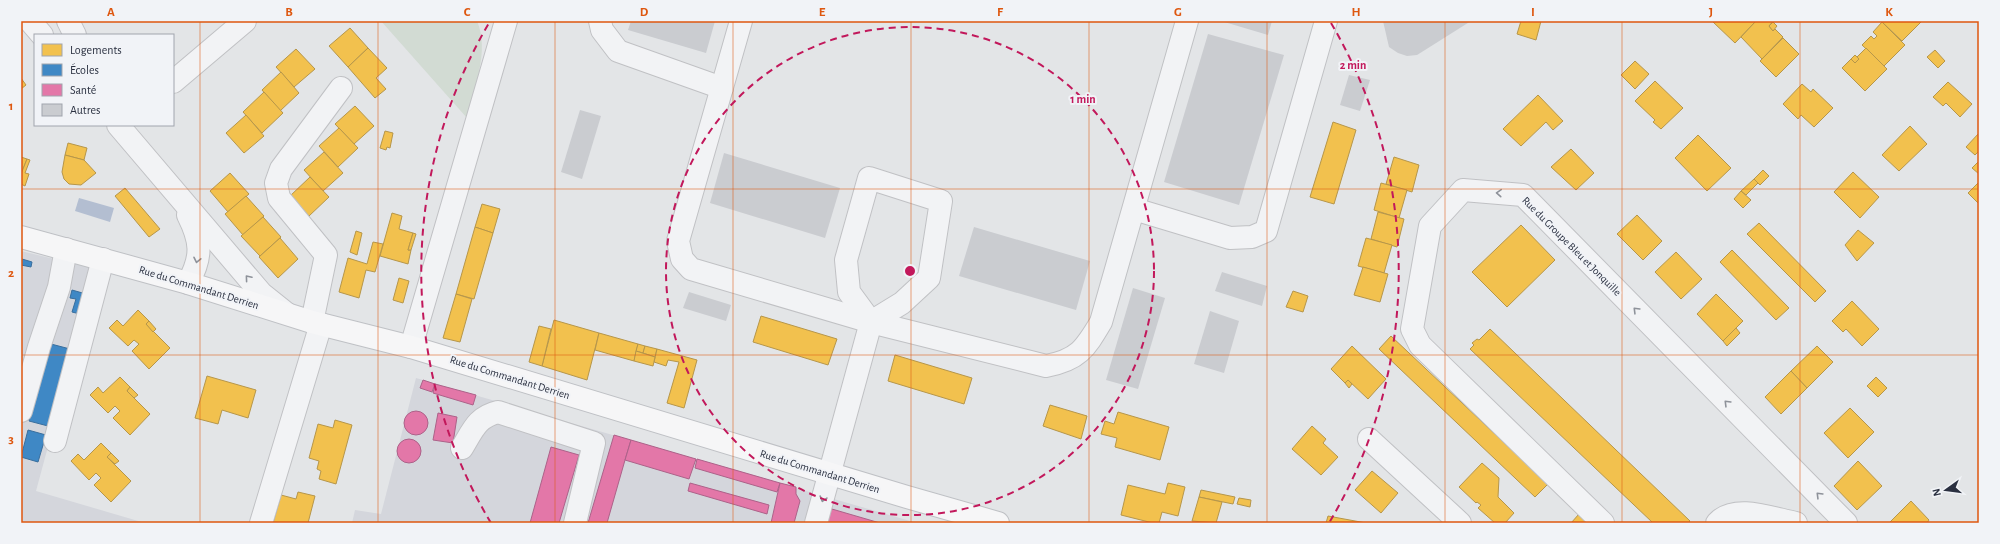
<svg xmlns="http://www.w3.org/2000/svg" width="2000" height="544" font-family="'Alegreya Sans',sans-serif">
	<style>
		.built { fill: #d4d6dc }
		.green { fill: #d2dbd3 }
		.water { fill: #b3bed1 }
		.homes { fill: #f2c14e; stroke: #b6964a }
		.schools { fill: #3f88c5; stroke: #396e9d }
		.health { fill: #e377a8; stroke: #ac6289 }
		.building { fill: #caccd0 }
		.lines { fill: none; stroke-linecap: round; stroke-linejoin: round }
		.minor-casing { stroke: #c0c1c4; stroke-width: 24 }
		.major-casing { stroke: #bfc1c5; stroke-width: 24 }
		.minor { stroke: #f2f3f5; stroke-width: 22 }
		.major { stroke: #f6f6f7; stroke-width: 22 }
		.oneway { stroke: #8e929a }
		.grid { fill: none; stroke: #de570f; stroke-width: 1; stroke-opacity: 0.55 }
		.ring { fill: none; stroke: #c2185b; stroke-width: 2; stroke-dasharray: 7 5 }
		.labels { text-anchor: middle; stroke-width: 4; stroke-linejoin: round; paint-order: stroke }
		.street-label { font-size: 11px; fill: #2a3040; stroke: #f1f3f7 }
		.centre { fill: #c2185b; stroke: #f1f3f7; stroke-width: 2 }
		.ring-label { font-size: 12px; text-anchor: middle; font-weight: bold; fill: #c2185b; stroke: #f1f3f7; stroke-width: 4; stroke-linejoin: round; paint-order: stroke }
		.neatline { fill: none; stroke: #de570f; stroke-width: 1.5 }
		.grid-label { font-size: 13px; text-anchor: middle; font-weight: bold; fill: #de570f }
	</style>
	<rect width="100%" height="100%" fill="#e3e5e7"/>
	<g class="built">
		<path d="M21 251 96 269 36 491 145 523H21Z"/>
		<path d="M416 378 917 523H352L355 510 381 514Z"/>
	</g>
	<path class="green" d="M381 21H477C490 51 474 88 467 118Z"/>
	<path class="water" d="M79 198 114 208 110 222 75 211Z"/>
	<g class="homes">
		<path d="M1521 21H1541L1536 40 1517 34Z"/>
		<path d="M1714 21H1754L1755 22 1735 43 1713 22Z"/>
		<path d="M1756 21H1773L1769 26 1773 31 1775 29 1783 37 1762 59 1741 37Z"/>
		<path d="M1881 21H1922L1902 41Z"/>
		<path d="M1773 22 1777 26 1773 31 1769 26Z"/>
		<path d="M1882 22 1905 45 1884 66 1862 45 1871 36 1874 39 1877 36 1873 32Z"/>
		<path d="M350 28 368 48 348 67 329 46Z"/>
		<path d="M1783 38 1799 54 1776 77 1760 61Z"/>
		<path d="M368 48 387 68 376 78 386 89 375 98 348 67Z"/>
		<path d="M1866 48 1887 69 1865 91 1842 68 1851 59 1855 63 1859 59 1857 57Z"/>
		<path d="M296 49 315 69 294 87 276 67Z"/>
		<path d="M1935 50 1945 61 1938 68 1927 57Z"/>
		<path d="M1855 55 1859 59 1855 63 1851 59Z"/>
		<path d="M1635 61 1649 74 1635 89 1621 75Z"/>
		<path d="M281 72 299 93 280 111 262 90Z"/>
		<path d="M21 78 26 85 21 89Z"/>
		<path d="M1655 81 1683 108 1661 129 1653 122 1655 120 1635 101Z"/>
		<path d="M1948 82 1972 104 1960 117 1946 103 1943 106 1933 97Z"/>
		<path d="M1802 84 1811 92 1813 89 1833 108 1814 127 1801 115 1798 119 1783 104Z"/>
		<path d="M264 92 283 113 262 133 243 112Z"/>
		<path d="M1538 95 1563 121 1553 130 1546 122 1521 146 1503 129Z"/>
		<path d="M355 106 374 126 354 144 335 124Z"/>
		<path d="M246 115 264 136 244 153 226 133Z"/>
		<path d="M1333 122 1356 130 1334 204 1310 197Z"/>
		<path d="M1910 126 1927 144 1899 171 1882 155Z"/>
		<path d="M339 128 358 148 338 167 319 146Z"/>
		<path d="M385 131 393 133 390 148 387 147 386 150 380 148Z"/>
		<path d="M1979 133V151L1975 155 1966 147Z"/>
		<path d="M1698 135 1731 168 1707 191 1675 158Z"/>
		<path d="M68 143 87 148 84 160 65 155Z"/>
		<path d="M1571 149 1594 173 1576 190 1551 167Z"/>
		<path d="M324 152 343 173 323 191 304 170Z"/>
		<path d="M65 155 84 160 96 173 81 185 69 184 64 179 62 172Z"/>
		<path d="M21 157 27 159 21 174Z"/>
		<path d="M1394 157 1419 165 1412 192 1386 184Z"/>
		<path d="M27 159 30 160 25 173 29 174 25 186 21 184V174Z"/>
		<path d="M1979 161V174L1972 168Z"/>
		<path d="M1763 170 1769 176 1760 185 1754 179Z"/>
		<path d="M1853 172 1879 197 1860 218 1834 192Z"/>
		<path d="M230 173 249 194 228 212 210 191Z"/>
		<path d="M310 177 329 197 309 216 290 196Z"/>
		<path d="M1754 179 1758 183 1746 195 1741 191Z"/>
		<path d="M1979 182V204L1968 193Z"/>
		<path d="M1381 183 1407 190 1399 218 1374 210Z"/>
		<path d="M125 188 160 229 149 237 115 196Z"/>
		<path d="M1741 191 1751 200 1743 208 1734 199Z"/>
		<path d="M246 196 264 216 243 235 225 214Z"/>
		<path d="M482 204 500 209 493 233 475 227Z"/>
		<path d="M1378 212 1404 219 1397 247 1371 239Z"/>
		<path d="M392 213 402 216 399 229 413 233 408 250H411L408 264 380 256Z"/>
		<path d="M1637 215 1662 241 1643 260 1617 234Z"/>
		<path d="M263 217 281 237 260 256 241 236Z"/>
		<path d="M1759 223 1826 291 1815 302 1747 234Z"/>
		<path d="M1521 225 1555 260 1507 307 1472 272Z"/>
		<path d="M475 227 493 233 474 299 456 294Z"/>
		<path d="M1858 230 1874 243 1857 261 1845 245Z"/>
		<path d="M356 231 362 233 357 255 350 252Z"/>
		<path d="M413 233 416 234 411 250H408Z"/>
		<path d="M280 238 298 259 278 278 259 257Z"/>
		<path d="M1366 238 1392 245 1384 273 1358 266Z"/>
		<path d="M373 242 383 244 375 272 366 270 359 298 339 292 348 258 367 264Z"/>
		<path d="M1732 250 1789 308 1776 320 1720 262Z"/>
		<path d="M1676 252 1702 279 1681 299 1655 272Z"/>
		<path d="M1363 267 1388 274 1380 302 1354 295Z"/>
		<path d="M399 278 409 281 403 303 393 300Z"/>
		<path d="M1293 291 1308 296 1303 312 1286 307Z"/>
		<path d="M456 294 472 299 460 342 443 338Z"/>
		<path d="M1716 294 1743 321 1723 341 1697 314Z"/>
		<path d="M1852 301 1879 329 1862 346 1846 329 1843 332 1832 321Z"/>
		<path d="M138 310 149 321 146 324 170 348 149 369 132 351 139 344 134 340 128 346 109 328 117 320 123 326Z"/>
		<path d="M761 316 837 339 828 365 753 342Z"/>
		<path d="M554 320 599 333 587 380 542 366Z"/>
		<path d="M149 321 156 329 153 332 146 324Z"/>
		<path d="M539 326 551 329 542 366 529 362Z"/>
		<path d="M1736 328 1740 333 1727 346 1723 341Z"/>
		<path d="M1490 329 1690 521 1688 523H1653L1533 409 1470 349 1474 345 1472 343 1477 339 1479 340Z"/>
		<path d="M599 333 638 344 634 361 595 350Z"/>
		<path d="M1391 336 1548 484 1535 497 1379 349Z"/>
		<path d="M638 344 645 346 643 353 636 351Z"/>
		<path d="M645 346 657 349 655 357 643 353Z"/>
		<path d="M1352 346 1386 379 1368 399 1348 380 1345 383 1331 369Z"/>
		<path d="M1817 346 1833 362 1807 388 1791 371Z"/>
		<path d="M657 349 697 360 684 408 667 403 679 362 668 360 666 366 654 362Z"/>
		<path d="M636 351 655 357 653 366 634 361Z"/>
		<path d="M895 355 972 378 964 404 888 381Z"/>
		<path d="M1791 371 1807 388 1781 414 1765 397Z"/>
		<path d="M207 376 256 390 248 418 222 410 218 424 195 418Z"/>
		<path d="M120 377 130 387 127 391 150 414 130 435 113 418 120 411 115 406 108 413 90 395 98 387 103 393Z"/>
		<path d="M1876 377 1887 388 1878 397 1867 386Z"/>
		<path d="M1348 380 1352 384 1349 388 1345 383Z"/>
		<path d="M130 387 138 395 134 398 127 391Z"/>
		<path d="M1050 405 1087 416 1081 439 1043 426Z"/>
		<path d="M1850 408 1874 432 1848 458 1824 433Z"/>
		<path d="M1118 412 1169 427 1160 460 1115 447 1117 438 1101 434 1105 421 1114 424Z"/>
		<path d="M335 420 352 425 336 484 319 479 321 471 317 469 319 461 309 458 318 424 333 428Z"/>
		<path d="M1312 426 1326 439 1323 443 1338 457 1321 475 1292 449Z"/>
		<path d="M101 443 111 453 107 457 131 481 111 502 94 485 101 478 96 473 89 480 71 461 78 454 84 460Z"/>
		<path d="M111 453 119 461 115 464 107 457Z"/>
		<path d="M1858 461 1882 486 1857 510 1834 486Z"/>
		<path d="M1482 463 1499 478 1498 497 1514 513 1505 523H1495L1478 508 1481 505 1477 502 1476 503 1459 487Z"/>
		<path d="M1372 471 1398 493 1381 513 1355 490Z"/>
		<path d="M1168 483 1185 487 1178 516 1162 512 1159 523H1153L1121 515 1128 485 1165 494Z"/>
		<path d="M1201 490 1235 497 1233 504 1199 497Z"/>
		<path d="M298 492 315 496 308 523H273L281 495 296 499Z"/>
		<path d="M1199 497 1222 502 1216 523 1192 521Z"/>
		<path d="M1239 498 1251 500 1250 507 1237 504Z"/>
		<path d="M1911 501 1929 520 1927 523H1889Z"/>
		<path d="M1579 514 1588 523H1571Z"/>
		<path d="M1328 516 1366 523H1326Z"/>
	</g>
	<g class="schools">
		<path d="M22 259 32 262 31 267 21 265Z"/>
		<path d="M72 290 86 294 80 314 72 312 76 299 70 298Z"/>
		<path d="M51 344 70 349 48 426 29 421Z"/>
		<path d="M28 430 46 435 38 462 21 457Z"/>
	</g>
	<g class="health">
		<path d="M423 380 435 384 432 392 420 388Z"/>
		<path d="M435 384 476 395 473 405 433 393Z"/>
		<circle cx="416" cy="423" r="12"/>
		<path d="M438 413 457 417 453 443 433 440Z"/>
		<path d="M614 435 631 440 625 460 607 523H588Z"/>
		<circle cx="409" cy="451" r="12"/>
		<path d="M631 440 696 459 689 479 625 460Z"/>
		<path d="M551 447 579 455 559 523H530Z"/>
		<path d="M697 459 780 483 777 492 695 468Z"/>
		<path d="M690 483 769 505 767 514 688 491Z"/>
		<path d="M780 483 796 487V494L800 501 794 523H771Z"/>
		<path d="M825 507 880 523H820Z"/>
	</g>
	<g class="building">
		<path d="M631 21H715L706 53 628 30Z"/>
		<path d="M1221 21H1272L1268 35Z"/>
		<path d="M1383 21H1471L1425 50 1417 55 1407 56 1398 53 1389 47Z"/>
		<path d="M1208 34 1284 55 1239 205 1164 182Z"/>
		<path d="M1349 75 1370 80 1360 111 1340 105Z"/>
		<path d="M580 110 601 116 582 179 561 172Z"/>
		<path d="M724 153 840 188 825 238 710 203Z"/>
		<path d="M974 227 1090 261 1076 310 959 276Z"/>
		<path d="M1222 272 1267 286 1262 306 1215 291Z"/>
		<path d="M1133 288 1165 298 1138 389 1106 380Z"/>
		<path d="M689 292 731 305 726 321 683 308Z"/>
		<path d="M1210 311 1239 321 1224 373 1194 364Z"/>
	</g>
	<g class="lines">
		<defs>
			<g id="minor">
				<path d="M30 21 42 35"/>
				<path d="M68 21 75 35"/>
				<path d="M600 21 602 30 618 51 722 88"/>
				<path d="M741 21 678 241 682 259 691 269 871 322 1046 366C1078 360 1085 349 1101 322L1187 21"/>
				<path d="M173 82 245 21"/>
				<path d="M118 125 261 293 286 313"/>
				<path d="M1134 209 1230 238 1252 237 1266 231 1326 21"/>
				<path d="M188 283C203 256 201 241 188 215"/>
				<path d="M312 322 326 255 279 198 276 183 281 169 341 88"/>
				<path d="M411 347 506 21"/>
				<path d="M21 411 39 347 59 287 66 249"/>
				<path d="M1369 439 1460 523"/>
				<path d="M55 441 103 259"/>
				<path d="M462 448C473 430 477 417 498 412L594 443 575 523"/>
				<path d="M261 523 321 324"/>
				<path d="M816 523 871 322 849 292 846 260 869 178 941 201 929 278 902 303 871 322"/>
				<path d="M1603 523 1420 345 1412 329 1430 226 1463 190 1523 195 1846 523"/>
				<path d="M1717 523C1735 503 1774 519 1796 523"/>
			</g>
			<path id="major" d="M21 237 188 283 312 322 411 347 907 497 998 523"/>
		</defs>
		<use href="#minor" class="minor-casing"/>
		<use href="#major" class="major-casing"/>
		<use href="#minor" class="minor"/>
		<use href="#major" class="major"/>
	</g>
	<defs><path id="oneway-chevron" d="M-2-3.5L2.5 0L-2 3.5" fill="none" stroke-width="1.6" stroke-linecap="round" stroke-linejoin="round"/></defs>
	<g class="oneway">
		<use href="#oneway-chevron" transform="translate(1499 193) rotate(-176)"/>
		<use href="#oneway-chevron" transform="translate(197 260) rotate(102)"/>
		<use href="#oneway-chevron" transform="translate(248 278) rotate(-130)"/>
		<use href="#oneway-chevron" transform="translate(1636 310) rotate(-135)"/>
		<use href="#oneway-chevron" transform="translate(1727 403) rotate(-135)"/>
		<use href="#oneway-chevron" transform="translate(1819 495) rotate(-135)"/>
		<use href="#oneway-chevron" transform="translate(823 499) rotate(106)"/>
	</g>
	<path class="grid" d="M200 21V523M378 21V523M555 21V523M733 21V523M911 21V523M1089 21V523M1267 21V523M1445 21V523M1622 21V523M1800 21V523M21 189H1979M21 355H1979"/>
	<g class="ring">
		<circle cx="910" cy="271" r="244"/>
		<path d="M491 523A489 489 0 0 1 489 23M1331 23A489 489 0 0 1 1329 523"/>
	</g>
	<g class="labels">
		<g class="street-label">
			<text transform="translate(1572 246) rotate(45)" y="4">Rue du Groupe Bleu et Jonquille</text>
			<text transform="translate(199 287) rotate(17)" y="4">Rue du Commandant Derrien</text>
			<text transform="translate(510 377) rotate(17)" y="4">Rue du Commandant Derrien</text>
			<text transform="translate(820 471) rotate(17)" y="4">Rue du Commandant Derrien</text>
		</g>
	</g>
	<circle cx="910" cy="271" r="6" class="centre"/>
	<g class="ring-label">
		<text x="1353" y="69">2 min</text>
		<text x="1083" y="103">1 min</text>
	</g>
	<rect width="2000" height="544" fill="none" stroke="#f1f3f7" stroke-width="44"/>
	<rect x="34" y="34" width="140" height="92" fill="#f1f3f7" stroke="#a1a5ae"/>
	<rect x="42" y="44" width="20" height="12" fill="#f2c14e" stroke="#a1a5ae"/>
	<text x="70" y="54" font-size="12" fill="#2a3040">Logements</text>
	<rect x="42" y="64" width="20" height="12" fill="#3f88c5" stroke="#a1a5ae"/>
	<text x="70" y="74" font-size="12" fill="#2a3040">Écoles</text>
	<rect x="42" y="84" width="20" height="12" fill="#e377a8" stroke="#a1a5ae"/>
	<text x="70" y="94" font-size="12" fill="#2a3040">Santé</text>
	<rect x="42" y="104" width="20" height="12" fill="#caccd0" stroke="#a1a5ae"/>
	<text x="70" y="114" font-size="12" fill="#2a3040">Autres</text>
	<g transform="translate(1946 490) rotate(256)" stroke="#f1f3f7" stroke-width="3" paint-order="stroke">
	<path d="M0-3L7 15L0 10L-7 15Z" fill="#2a3040"/>
	<text y="-6" font-size="11" font-weight="bold" text-anchor="middle" fill="#2a3040">N</text>
	</g>
	<rect x="22" y="22" width="1956" height="500" class="neatline"/>
	<g class="grid-label">
		<text x="111" y="16">A</text>
		<text x="289" y="16">B</text>
		<text x="467" y="16">C</text>
		<text x="644" y="16">D</text>
		<text x="822" y="16">E</text>
		<text x="1000" y="16">F</text>
		<text x="1178" y="16">G</text>
		<text x="1356" y="16">H</text>
		<text x="1533" y="16">I</text>
		<text x="1711" y="16">J</text>
		<text x="1889" y="16">K</text>
		<text x="11" y="110">1</text>
		<text x="11" y="277">2</text>
		<text x="11" y="443">3</text>
	</g>
</svg>
